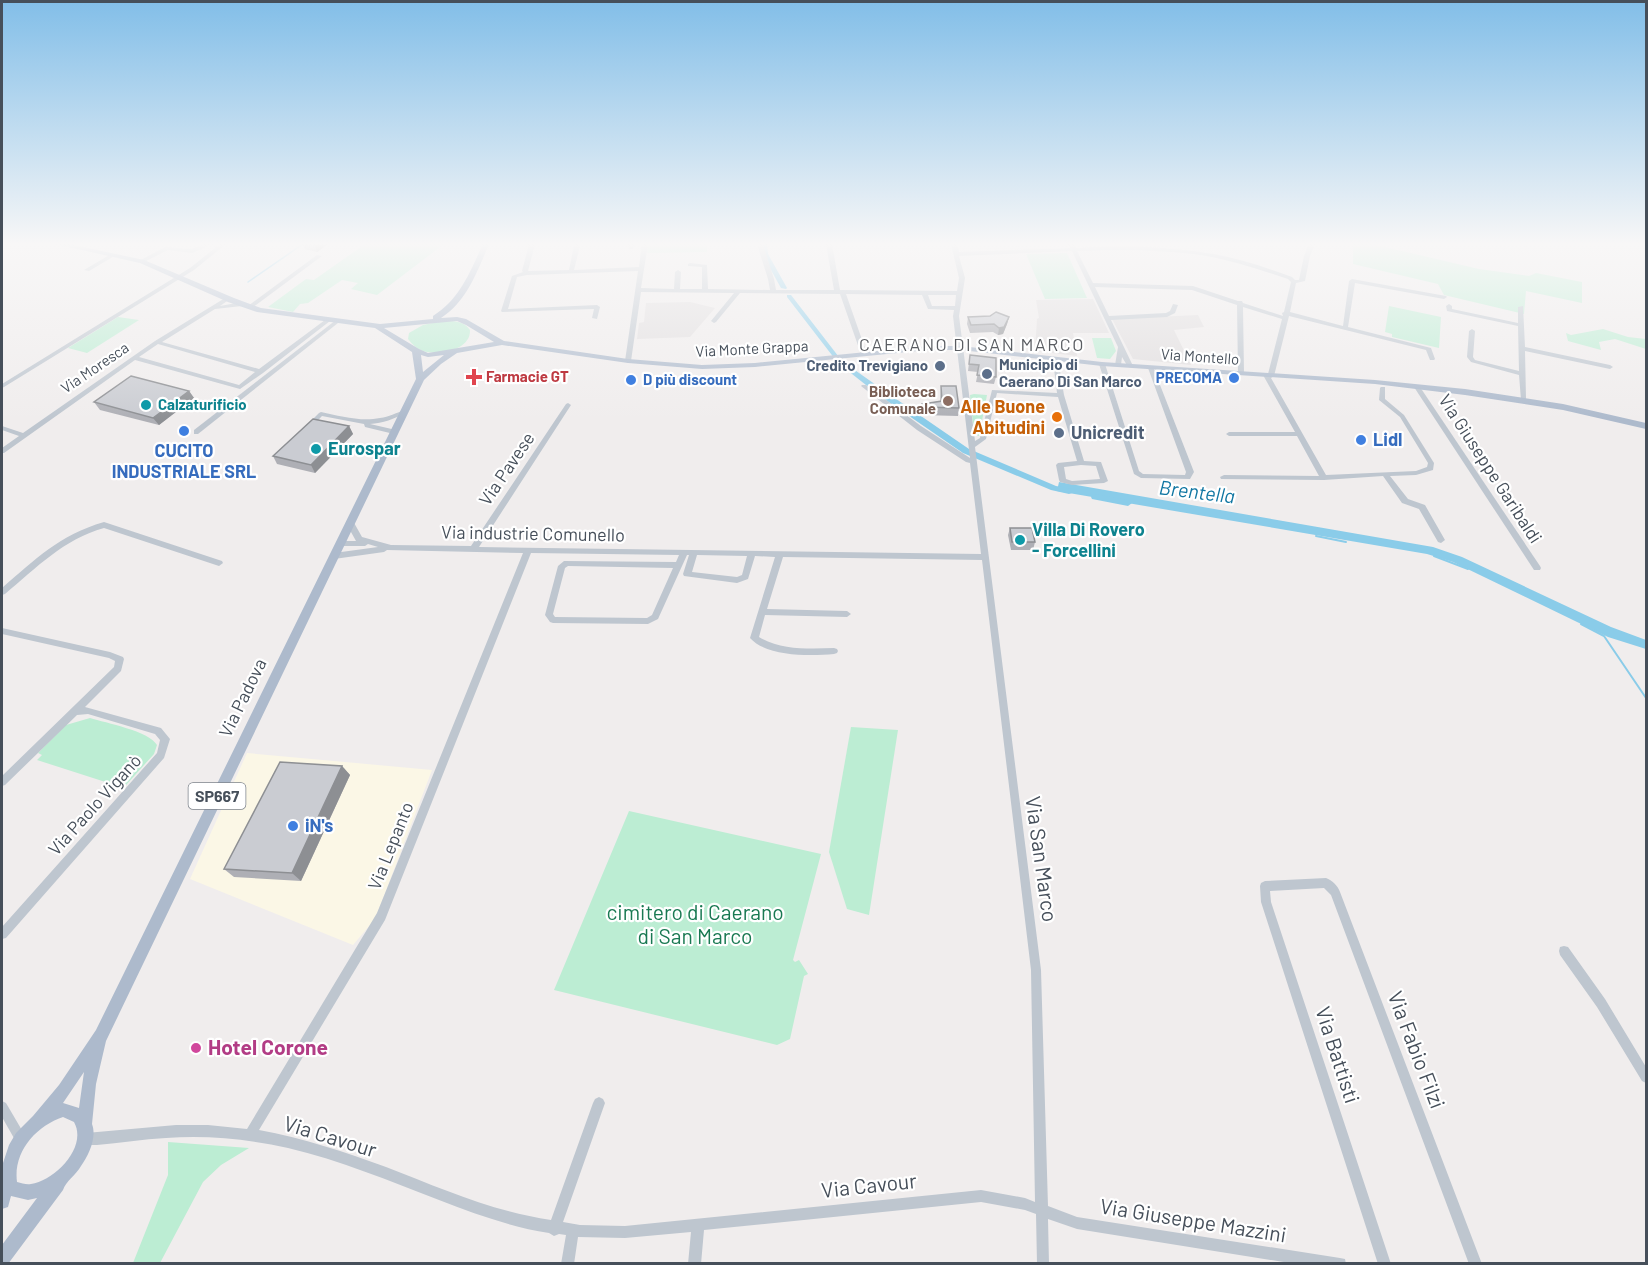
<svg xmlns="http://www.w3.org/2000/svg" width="1648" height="1265" font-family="Barlow,sans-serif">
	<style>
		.commercial { fill: #fbf7e6 }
		.education { fill: #e1dedf }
		.green { fill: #bcedd3 }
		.water { fill: #8acce9 }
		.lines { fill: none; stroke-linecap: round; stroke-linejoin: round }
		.stream-far1 { stroke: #8acce9; stroke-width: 1.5 }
		.stream { stroke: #8acce9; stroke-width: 2 }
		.canal { fill: #8acce9; fill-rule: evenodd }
		.minor { fill: #bec6cf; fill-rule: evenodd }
		.major { fill: #adbacc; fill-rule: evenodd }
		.wall { fill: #aeafb5 }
		.shaded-wall { fill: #8d8f93 }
		.building { fill: #caccd2; stroke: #8d8f93; stroke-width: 1.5 }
		.service-dot { fill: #5c6f8a; stroke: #fff; stroke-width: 2 }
		.health-dot { fill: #e0444e; stroke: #fff; stroke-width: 2 }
		.shop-dot { fill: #3f7fe0; stroke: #fff; stroke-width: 2 }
		.education-dot { fill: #8d6e63; stroke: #fff; stroke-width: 2 }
		.culture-dot { fill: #0f9aa8; stroke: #fff; stroke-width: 2 }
		.food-dot { fill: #e8710a; stroke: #fff; stroke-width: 2 }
		.hotel-dot { fill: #d1479c; stroke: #fff; stroke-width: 2 }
		.labels { text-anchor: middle; stroke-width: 4.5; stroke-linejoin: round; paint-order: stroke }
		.far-street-label { font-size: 15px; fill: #464f5a; stroke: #fff }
		.far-service-label { font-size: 15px; font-weight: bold; fill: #4e5e75; stroke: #fff; text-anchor: start }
		.far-health-label { font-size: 15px; font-weight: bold; fill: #be3a42; stroke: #fff; text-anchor: start }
		.far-shop-label { font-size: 15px; font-weight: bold; fill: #366cbe; stroke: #fff; text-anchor: end }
		.far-education-label { font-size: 15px; font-weight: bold; fill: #785e54; stroke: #fff; text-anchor: end }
		.far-culture-label { font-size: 15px; font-weight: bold; fill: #0d838f; stroke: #fff; text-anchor: start }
		.shield { fill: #fff; stroke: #7e848c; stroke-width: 1.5 }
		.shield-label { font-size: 16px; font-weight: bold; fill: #464f5a }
		.far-quarter-label { font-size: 18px; letter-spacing: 1.5px; fill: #5a5d62; stroke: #fff }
		.food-label { font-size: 18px; font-weight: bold; fill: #c56008; stroke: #fff; text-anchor: end }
		.service-label { font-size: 18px; font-weight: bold; fill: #4e5e75; stroke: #fff; text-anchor: start }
		.shop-label { font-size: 18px; font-weight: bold; fill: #366cbe; stroke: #fff; text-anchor: start }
		.culture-label { font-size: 18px; font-weight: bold; fill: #0d838f; stroke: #fff; text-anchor: start }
		.street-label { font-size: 18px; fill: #464f5a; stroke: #fff }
		.water-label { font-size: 20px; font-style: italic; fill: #1076a2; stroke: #fff }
		.near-street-label { font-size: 21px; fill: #464f5a; stroke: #fff }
		.near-park-label { font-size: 21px; fill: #197952; stroke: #fff }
		.near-hotel-label { font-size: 21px; font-weight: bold; fill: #b23c85; stroke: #fff; text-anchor: start }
	</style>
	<rect width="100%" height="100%" fill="#f0eded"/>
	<path class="commercial" d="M247 753 432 770 375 919 353 945 190 879Z"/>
	<g class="education">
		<path d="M1093 299 1109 333H1073L1077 356 1035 351 1037 319 1039 318 1036 300Z"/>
		<path d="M690 302 715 308 690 337 637 339 639 323 644 322 646 303Z"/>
		<path d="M1198 315 1204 327 1174 330 1191 365 1133 359 1112 319Z"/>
	</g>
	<g class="green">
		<path d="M365 244H444L377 295 351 289 358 283 342 280 308 303 300 304 293 312 268 307 306 279 314 280Z"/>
		<path d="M707 244V252L647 253 648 245Z"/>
		<path d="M1353 244H1372L1479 269 1529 276 1536 273 1582 282V303L1526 291 1524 314 1444 295 1438 284 1353 264Z"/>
		<path d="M1067 253 1087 298 1045 299 1026 254Z"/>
		<path d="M1389 306 1441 317 1439 348 1392 337V334L1385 332Z"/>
		<path d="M118 317 139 320 87 353 68 348Z"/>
		<path d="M442 321C453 321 463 320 470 330 471 350 439 356 423 351 417 349 412 344 408 339L409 333 423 325Z"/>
		<path d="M1603 329 1628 337 1646 339V349L1615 339 1599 342 1601 350 1568 341 1566 333 1571 335Z"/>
		<path d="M1092 338H1111L1116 351 1110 359 1097 358Z"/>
		<path d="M974 394 987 395 979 436 974 434 970 395Z"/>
		<path d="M90 718C106 723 149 731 157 745L154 754 126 785 121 787 37 760 42 755 38 753 66 725Z"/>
		<path d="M851 727 898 730 869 915 847 909 829 852Z"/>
		<path d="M629 811 821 854 793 960 795 962 799 960 808 974 804 976 790 1039 777 1045 554 990Z"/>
		<path d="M168 1142 249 1148 221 1165 203 1182 160 1263H133L168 1175Z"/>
	</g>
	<path class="water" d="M1059 482 1433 547 1462 557 1611 627 1646 640V649L1608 637 1453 562 1427 554 1057 491Z"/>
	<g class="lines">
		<path class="stream-far1" d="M248 282 303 244"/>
		<g class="stream">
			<path d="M1316 536 1346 542"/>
			<path d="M1434 556 1468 569"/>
			<path d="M1581 624 1604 636 1646 698"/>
		</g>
		<g class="canal">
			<path d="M761 244H767L768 254 787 288 786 289 781 288 762 254Z"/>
			<path d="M787 295H791L842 361 886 392 969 449 1056 486 1072 489 1073 491 1072 493 1069 494 1051 490 963 453 880 396 838 363 787 297Z"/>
			<path d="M1095 494 1128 500 1132 503 1128 506 1092 499 1091 497 1092 495Z"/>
		</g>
		<g class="minor">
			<path d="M205 244H213L192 253 168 250 144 262 139 261 165 247 191 249Z"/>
			<path d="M220 244H226L194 270 4 387 2 388V384L190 268Z"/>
			<path d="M529 244H535L528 271 569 270 574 246 577 244 580 246 574 270 639 267 642 244H648L641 288 674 289 675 272 678 270 681 272 680 289H702V267L688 266V264L690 263 707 265 708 289 770 290 768 279 757 244H763L774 279 776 290H834L826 244H832L840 290 957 291 959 278 951 244H957L959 252 1070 248 1068 244H1074L1076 248C1119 246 1163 246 1206 253 1236 257 1264 267 1292 277L1295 280H1299L1304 256 1309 244H1315L1310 256 1305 281 1296 283 1290 312 1343 326 1349 281 1352 279 1446 296 1447 297 1444 299 1355 283 1348 327 1431 348 1435 359 1434 360H1430L1426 350 1289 316 1274 376 1271 378 1326 475 1416 471 1427 467 1428 463 1400 417 1379 400 1380 388 1381 387H1385V399L1404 415 1434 463 1433 470 1416 475 1390 476 1408 499 1425 505 1445 540 1441 543 1438 542 1419 509 1402 503 1383 476 1324 480 1221 479 1220 477 1224 475 1319 476 1297 436H1229L1226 434 1229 432H1295L1263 375 1266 373 1268 374 1282 319 1243 307 1244 373 1241 375 1238 373 1237 305 1192 290 1095 287 1109 316 1166 313 1170 311 1173 304 1178 305 1175 313 1167 317 1111 320 1133 366 1132 367H1128L1122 357 1121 365 1118 367 1115 365 1118 347 1072 251 959 256 965 278 959 316 975 441 980 438 992 390 1057 393 1053 360 1056 358 1058 359 1064 395 1084 461 1101 462 1108 481 1104 483 1072 485 1060 482 1059 480 1056 465 1058 463 1077 461 1058 397 997 393 986 439 975 447 1041 970 1048 1206 1077 1217 1340 1258 1345 1259 1346 1264H1296L1077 1229 1048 1219 1049 1264H1037L1036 1214 1025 1210 981 1202 704 1230 701 1264H688L691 1232 625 1238 578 1237 574 1264H561L566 1235 559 1234 554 1236 549 1233C511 1227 475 1214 439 1200 389 1181 340 1160 288 1148 248 1139 207 1135 166 1138 143 1139 120 1143 97 1145H86L82 1143 80 1139 82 1135 86 1133 176 1125H208L247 1129 377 913 523 553 387 550 384 552 334 559 331 558 330 556 334 553 378 547 368 544 365 546H337L336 544 340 541H356L346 523 347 521H353L362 537 391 545 471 546 566 404 568 403 571 405 479 547 981 554 970 463 966 462 917 430 861 386 862 385H866L921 426 970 458 953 316 954 310 928 309 922 295 846 294 867 354 864 356 861 354 840 294 740 293 716 322 714 323 711 321 734 293 641 292 631 361 628 363 625 361 638 271 527 275 517 277 508 309 597 305 600 307 597 319 592 318 594 309 502 312 501 311 512 276 523 272 522 271ZM1113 250C1144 250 1176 251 1207 256 1234 261 1261 270 1288 279L1291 282 1284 312 1282 313 1283 316 1243 303 1242 301H1238L1193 286 1093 283 1077 251ZM928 295H956L955 306H932ZM1081 465 1096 466 1100 479 1072 481 1066 479 1064 467ZM531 553 679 555 676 562 564 561 558 566 545 615 550 622 553 623 648 624 658 619 687 555H689L683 574 684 576 737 583 748 579 755 556 775 557 750 638C767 657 810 656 834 654L837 653 838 651 837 649 834 648C809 649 781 650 759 637L765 615 847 617 851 614 847 611 767 609 783 557 982 560 1031 970 1035 1202 1025 1198 981 1190 625 1226 580 1225 563 1222 605 1103 603 1099 599 1097 595 1099 593 1103 551 1220C494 1212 440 1188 386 1167 345 1152 303 1138 259 1130L385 920ZM697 555 747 556 742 575 737 577 692 572ZM568 566 673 568 652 615 647 618 555 617 553 614 565 568Z"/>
			<path d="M628 244H634L633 249H629Z"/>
			<path d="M111 254 116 255 89 271 84 270Z"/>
			<path d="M317 255 322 256 252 308H248V306Z"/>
			<path d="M225 298 230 299 220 306 242 302 245 304 242 306 215 309 162 342 259 369 325 320 330 321 263 373 240 389 135 360 4 453H2V448L19 436 2 430V426L23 433 155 341ZM158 344 255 372 239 385 139 357Z"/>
			<path d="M1449 304 1452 306V309L1518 323V307L1523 306 1525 347 1610 365 1613 367 1610 369 1525 351 1526 399 1525 400H1521L1519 375 1471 362 1467 357 1469 331 1472 329 1475 331 1473 357 1475 360 1519 371 1518 326 1447 311 1446 306Z"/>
			<path d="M336 320 338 321V323L198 434H194V430Z"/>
			<path d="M1102 362 1105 364 1139 471 1143 474 1185 475 1186 472 1148 368 1151 366 1153 367 1194 472 1190 479 1141 478 1134 474 1099 364Z"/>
			<path d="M1417 385 1420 387 1540 566 1541 568 1540 570H1534L1414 387Z"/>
			<path d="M404 410 407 412 406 413C394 419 383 423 370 424L396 430V434H394L365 427 364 424 322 416 310 429H308L305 427 319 413 321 412C340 416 361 422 380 418 389 417 396 413 404 410Z"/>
			<path d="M104 522 222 561 223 563 219 566 104 528C64 539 36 568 5 594L2 595V588C36 559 59 535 104 522Z"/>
			<path d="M2 628 110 652 123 657 124 659 121 671 85 707 161 728 170 739 164 758 6 938 2 939V927L157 753 160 740 155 734 88 714 77 715 5 785 2 786V776L114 667 115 661 109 658 2 634Z"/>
			<path d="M1326 878C1332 880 1338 886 1340 892L1482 1264H1469L1331 895 1324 888 1270 891 1271 902 1391 1264H1378L1261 902 1260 886 1261 883 1265 881Z"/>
			<path d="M1564 946 1568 947 1605 999 1646 1067V1083L1642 1081 1597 1007 1560 955 1559 951 1560 947Z"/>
			<path d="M2 1101 6 1103 23 1132 25 1136 23 1140 19 1142 15 1140 2 1117Z"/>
		</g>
		<path class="major" d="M55 244H69L144 260 234 298 261 308 380 324 433 319V316C460 299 470 272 483 244H489C477 272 467 301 441 318L457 317 466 319 504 341 628 359 702 365 755 363 928 346H961L1102 362 1375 380 1465 389 1563 404 1646 423V429L1563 410 1465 395 1375 384 1102 366 961 350H928L755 367 702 369 628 363 502 345 457 353 441 364 424 380 106 1041 96 1084 92 1124C97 1137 89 1155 81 1166 76 1175 66 1181 63 1190L8 1264H2V1245L37 1198 28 1200 11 1196 8 1207 2 1209V1166L9 1145 16 1133 33 1116 59 1085 96 1030 416 379 412 352 375 328 257 312 228 302 140 263ZM457 321 466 325 494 342 428 353 419 349 384 328ZM421 355 428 357 444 355 423 372ZM84 1072 79 1108 63 1103ZM63 1117 74 1122C88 1147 55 1180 31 1184 26 1185 22 1183 17 1182 13 1152 36 1126 63 1117Z"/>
	</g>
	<g class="wall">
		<path d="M302 244H328L317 252 305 249Z"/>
		<path d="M968 317H1009L1007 324 1003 334 998 335 993 332 970 333 967 324Z"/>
		<path d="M970 355 996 377 994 384 976 382 978 372 968 371Z"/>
		<path d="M941 386 959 408 958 416 922 415V404L940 401Z"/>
		<path d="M189 391 194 398 159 425 100 410 94 402Z"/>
		<path d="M349 426 353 434 315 473 277 464 273 456Z"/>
		<path d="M1010 528 1035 542 1033 550H1011L1008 535Z"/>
		<path d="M342 766 350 775 301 881 234 877 224 869Z"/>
	</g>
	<g class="shaded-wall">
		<path d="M315 244H328L317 252Z"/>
		<path d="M1009 317 1007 324 1003 334 998 335 999 328Z"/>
		<path d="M189 391 194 398 159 425 153 418Z"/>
		<path d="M349 426 353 434 315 473 311 465Z"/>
		<path d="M342 766 350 775 301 881 292 873Z"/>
	</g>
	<g class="building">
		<path d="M996 312 1009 317 1004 327 999 328 994 324 971 325 968 317 990 316Z"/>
		<path d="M970 355 996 358V377L977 375 979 365 969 364Z"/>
		<path d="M131 376 189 391 153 418 94 402Z"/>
		<path d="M941 386H956L959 408 923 407 922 404 942 401Z"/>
		<path d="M313 419 349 426 311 465 273 456Z"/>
		<path d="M1010 528H1032L1035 542H1012Z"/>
		<path d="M280 762 342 766 292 873 224 869Z"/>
	</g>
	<linearGradient id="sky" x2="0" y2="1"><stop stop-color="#82bee8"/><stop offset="0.58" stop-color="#f8f7f7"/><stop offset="1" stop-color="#f8f7f7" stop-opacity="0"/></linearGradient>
	<rect width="1648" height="421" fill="url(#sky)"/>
	<g class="service-dot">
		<circle cx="940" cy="366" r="6"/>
		<circle cx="987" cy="374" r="6"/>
		<circle cx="1059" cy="433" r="6"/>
	</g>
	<path class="health-dot" d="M471 368h6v6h6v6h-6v6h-6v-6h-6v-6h6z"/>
	<g class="shop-dot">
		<circle cx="1234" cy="378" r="6"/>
		<circle cx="631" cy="380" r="6"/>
		<circle cx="184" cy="431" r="6"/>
		<circle cx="1361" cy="440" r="6"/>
		<circle cx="293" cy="826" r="6"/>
	</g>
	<circle class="education-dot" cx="948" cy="401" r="6"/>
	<g class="culture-dot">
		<circle cx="146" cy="405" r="6"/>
		<circle cx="316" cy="449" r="6"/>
		<circle cx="1020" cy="540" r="6"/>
	</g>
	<circle class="food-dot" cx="1057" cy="417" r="6"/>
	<circle class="hotel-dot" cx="196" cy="1048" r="6"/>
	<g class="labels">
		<g class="far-street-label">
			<text transform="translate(752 349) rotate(-3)" y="5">Via Monte Grappa</text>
			<text transform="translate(1200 357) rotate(4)" y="5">Via Montello</text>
			<text transform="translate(95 368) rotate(-34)" y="5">Via Moresca</text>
		</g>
		<g class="far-service-label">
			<text x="999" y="370">Municipio di<tspan x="999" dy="17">Caerano Di San Marco</tspan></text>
			<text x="928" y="371" text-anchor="end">Credito Trevigiano</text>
		</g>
		<g class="far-health-label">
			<text x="486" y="382">Farmacie GT</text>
		</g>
		<g class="far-shop-label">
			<text x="1222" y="383">PRECOMA</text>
			<text x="643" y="385" text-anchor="start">D più discount</text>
		</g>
		<g class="far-education-label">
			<text x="936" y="397">Biblioteca<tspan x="936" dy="17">Comunale</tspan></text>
		</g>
		<g class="far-culture-label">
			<text x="158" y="410">Calzaturificio</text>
		</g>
		<rect class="shield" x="188.5" y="783" width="57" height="26" rx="4.5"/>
		<g class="shield-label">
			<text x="217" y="802">SP667</text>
		</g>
		<g class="far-quarter-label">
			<text x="972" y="351">CAERANO DI SAN MARCO</text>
		</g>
		<g class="food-label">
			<text x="1045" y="413">Alle Buone<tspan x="1045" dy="21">Abitudini</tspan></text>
		</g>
		<g class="service-label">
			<text x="1071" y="439">Unicredit</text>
		</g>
		<g class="shop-label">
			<text x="1373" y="446">Lidl</text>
			<text x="184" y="457" text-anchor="middle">CUCITO<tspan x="184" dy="21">INDUSTRIALE SRL</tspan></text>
			<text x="305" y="832">iN's</text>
		</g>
		<g class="culture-label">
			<text x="328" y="455">Eurospar</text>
			<text x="1032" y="536">Villa Di Rovero<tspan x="1032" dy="21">- Forcellini</tspan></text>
		</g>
		<g class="street-label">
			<text transform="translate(507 469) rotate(-56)" y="6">Via Pavese</text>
			<text transform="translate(1490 469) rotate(57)" y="6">Via Giuseppe Garibaldi</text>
			<text transform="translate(533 534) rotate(1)" y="6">Via industrie Comunello</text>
			<text transform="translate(243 698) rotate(-64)" y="6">Via Padova</text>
			<text transform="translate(95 805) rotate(-48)" y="6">Via Paolo Viganò</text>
			<text transform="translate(391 846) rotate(-68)" y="6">Via Lepanto</text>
		</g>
		<g class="water-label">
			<text transform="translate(1197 492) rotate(7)" y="7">Brentella</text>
		</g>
		<g class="near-street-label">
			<text transform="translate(1041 859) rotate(82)" y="7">Via San Marco</text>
			<text transform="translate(1416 1050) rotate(69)" y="7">Via Fabio Filzi</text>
			<text transform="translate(1337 1055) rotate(72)" y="7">Via Battisti</text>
			<text transform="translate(330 1137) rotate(17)" y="7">Via Cavour</text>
			<text transform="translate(869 1186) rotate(-6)" y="7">Via Cavour</text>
			<text transform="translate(1193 1221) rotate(9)" y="7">Via Giuseppe Mazzini</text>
		</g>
		<g class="near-park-label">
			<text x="695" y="920">cimitero di Caerano<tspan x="695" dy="24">di San Marco</tspan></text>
		</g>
		<g class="near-hotel-label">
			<text x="208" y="1055">Hotel Corone</text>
		</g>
	</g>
	<rect width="1648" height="1265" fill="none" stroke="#464f5a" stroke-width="6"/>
</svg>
